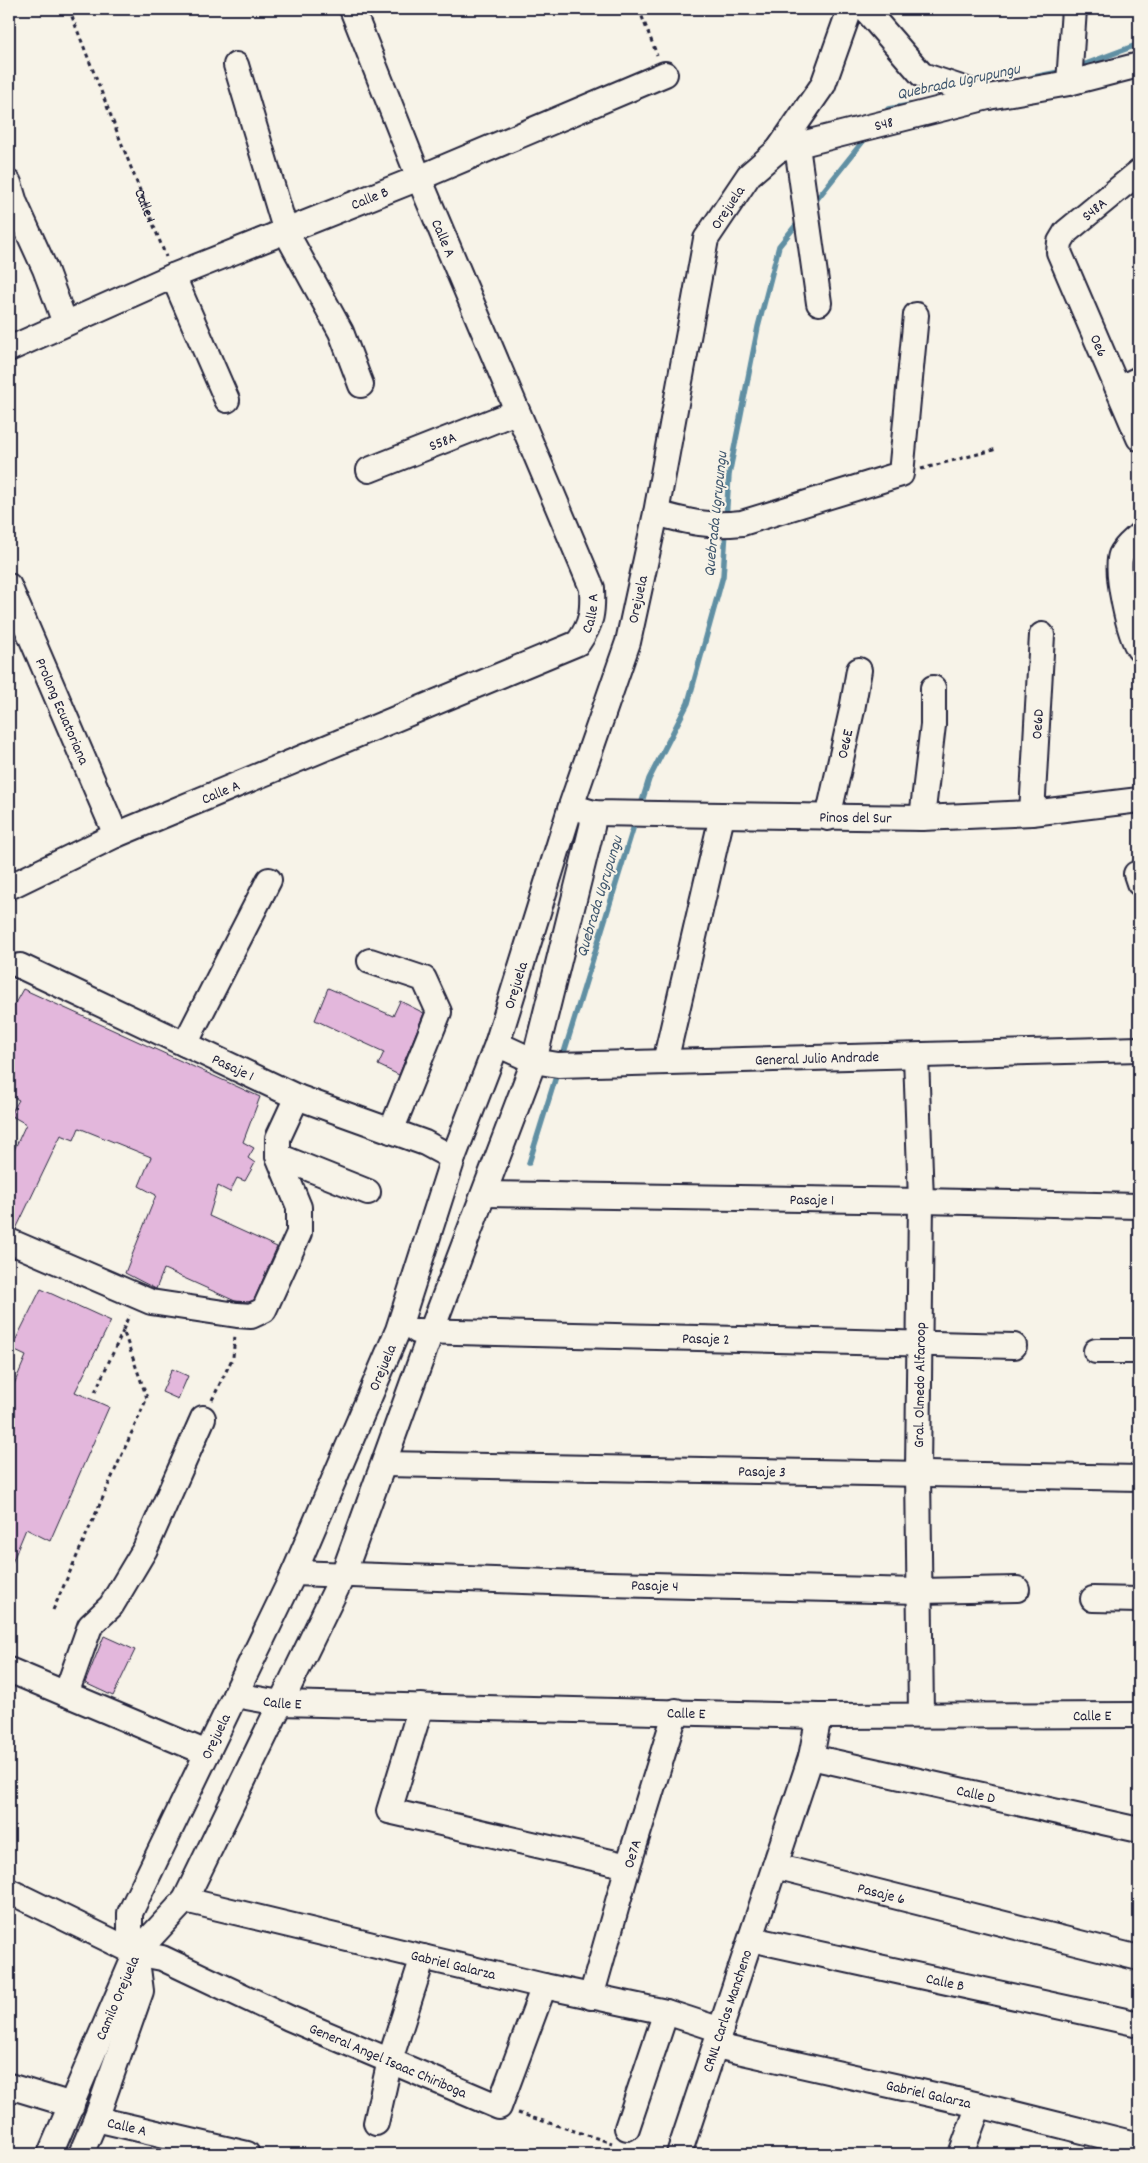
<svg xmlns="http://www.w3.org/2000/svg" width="1148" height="2163" font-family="Dekko,sans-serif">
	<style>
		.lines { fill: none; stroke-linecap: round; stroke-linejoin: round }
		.stream { stroke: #608fa3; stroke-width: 5.5 }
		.building { fill: #e3b7dc; stroke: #22223b }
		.minor-casing { stroke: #22223b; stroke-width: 28 }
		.path { stroke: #22223b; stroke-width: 3; stroke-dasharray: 4 4; stroke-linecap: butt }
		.minor { stroke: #f7f3e8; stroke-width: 24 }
		.labels { text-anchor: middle; stroke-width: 4; stroke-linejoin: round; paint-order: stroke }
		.street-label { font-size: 15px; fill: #22223b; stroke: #f7f3e8 }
		.water-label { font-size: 16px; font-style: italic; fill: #41586f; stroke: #f7f3e8 }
	</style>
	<rect width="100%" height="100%" fill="#f7f3e8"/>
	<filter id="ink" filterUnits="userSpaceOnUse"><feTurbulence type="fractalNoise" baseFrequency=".02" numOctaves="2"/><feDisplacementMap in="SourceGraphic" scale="10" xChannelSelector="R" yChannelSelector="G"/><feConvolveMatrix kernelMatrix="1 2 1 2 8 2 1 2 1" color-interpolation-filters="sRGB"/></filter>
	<g filter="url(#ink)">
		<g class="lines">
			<g class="stream">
				<path d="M1075 68 1139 44"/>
				<path d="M1034 77 1064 71"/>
				<path d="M883 116 888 109 910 105"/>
				<path d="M813 204 868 135"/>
				<path d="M726 519 729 475 758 327 779 246 801 219"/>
				<path d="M640 808 649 779 688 703 723 576 726 531"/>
				<path d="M562 1059 636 819"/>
				<path d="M529 1163 558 1070"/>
			</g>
		</g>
		<g class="building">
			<path d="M328 988 393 1016 400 1001 424 1013 399 1075 378 1065 384 1052 315 1020Z"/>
			<path d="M23 989 260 1097 243 1142 254 1148 248 1158 255 1163 245 1181 237 1178 230 1192 218 1186 209 1216 277 1247 254 1300 248 1302 235 1301 164 1269 156 1289 125 1273 156 1195 139 1186 151 1157 79 1128 74 1140 61 1135 16 1229 9 1227V1161L26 1124 10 1115 19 1100 9 1095V1014Z"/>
			<path d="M41 1289 111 1321 75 1392 109 1407 50 1541 26 1529 9 1570V1396L26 1356 11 1349Z"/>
			<path d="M172 1369 188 1376 178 1399 162 1392Z"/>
			<path d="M104 1636 135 1650 113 1696 85 1683Z"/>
		</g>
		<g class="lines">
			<defs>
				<g id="minor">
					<path d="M865 9 922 75 988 97"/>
					<path d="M236 65 286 232 341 332 361 385"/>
					<path d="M1069 83 1074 9"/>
					<path d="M797 146 819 303"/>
					<path id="s2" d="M778 150 988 97 1069 83 1139 65"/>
					<path id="s3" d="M1139 172 1066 232 1060 242 1059 252 1139 438"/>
					<path d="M9 183 15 203 45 269 65 323"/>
					<path d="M173 276 227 400"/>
					<path id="s4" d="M9 349 173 276 419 178 665 74"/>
					<path d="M1118 389 1139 379"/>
					<path id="s5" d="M369 470 516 412"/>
					<path d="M656 513C688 522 707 527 742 523L901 474 916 315"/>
					<path d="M1139 535C1133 541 1125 546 1121 555 1115 571 1129 635 1139 649"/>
					<path id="s6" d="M9 586 116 835"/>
					<path id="s7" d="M580 809 594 813 922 818 1032 813 1139 800"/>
					<path id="s8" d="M1032 813 1042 635"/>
					<path id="s9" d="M828 818 852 710 859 670"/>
					<path d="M922 818 933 725V688"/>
					<path d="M1136 874 1139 883"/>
					<path id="s10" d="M9 887 116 835 578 643C592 623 593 612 592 588L419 178 352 9"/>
					<path d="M370 961 424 979 439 1012 391 1131"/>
					<path id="s11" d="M20 966 297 1097 425 1143 453 1158"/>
					<path d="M185 1044 269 880"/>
					<path id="s12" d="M497 1044 534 1061 558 1065 1139 1049"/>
					<path d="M916 1056 921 1201 918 1472 921 1714"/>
					<path d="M665 1062 722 816"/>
					<path d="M278 1156 368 1192"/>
					<path id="s13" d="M484 1194 921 1201 1139 1206"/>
					<path d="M9 1241 151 1302 237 1315 251 1316 264 1310 299 1233V1207L278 1156V1138L297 1097"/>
					<path id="s14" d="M417 1331 1014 1346"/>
					<path d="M1096 1351H1139"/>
					<path id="s15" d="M384 1464 1139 1478"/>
					<path id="s16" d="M294 1573 608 1584 920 1591 1017 1589"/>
					<path d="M1093 1599 1139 1600"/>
					<path d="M9 1670 207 1753"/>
					<path d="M66 1694 90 1626 111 1606 145 1549 203 1418"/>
					<path id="s17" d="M235 1695 280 1703 819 1716 1139 1715"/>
					<path d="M421 1706 389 1811 628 1866"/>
					<path id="s18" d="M811 1757 1139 1830"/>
					<path id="s19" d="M775 1866 1139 1958"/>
					<path id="s20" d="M9 1891 136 1953 162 1958 289 2018 499 2107 544 1986"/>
					<path id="s21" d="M185 1900 544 1986 666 2012 721 2030"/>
					<path id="s22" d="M751 1939 1139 2024"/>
					<path id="s23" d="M591 1997 628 1866 676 1711"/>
					<path id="s24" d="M716 2046 979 2105 1139 2145"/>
					<path d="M9 2086 72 2105"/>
					<path id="s25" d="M96 2119 247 2154"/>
					<path d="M376 2123 390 2060 423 1957"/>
					<path d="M627 2128 666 2012"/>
					<path id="s26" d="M50 2154 136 1953 185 1900 343 1575 431 1332 534 1061 592 827 594 813"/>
					<path id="s27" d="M81 2154 96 2119 141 1991 136 1953 130 1931V1913L294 1573 398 1330 453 1158 497 1044 571 806 628 642 656 513 706 239 749 175 778 150 823 85 850 9"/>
					<path id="s28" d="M679 2154 811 1757 819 1716"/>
					<path d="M961 2154 979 2105"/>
				</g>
			</defs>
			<use href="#minor" class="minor-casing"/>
			<g class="path">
				<path id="s1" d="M69 9 166 257"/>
				<path d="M639 9 657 55"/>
				<path d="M921 469 997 449"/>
				<path d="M95 1392 123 1331"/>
				<path d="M212 1400 233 1357 235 1336"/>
				<path d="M53 1610 147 1398 123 1330 129 1315"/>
				<path d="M518 2113 612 2143"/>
				<path d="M630 2149 648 2154"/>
			</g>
			<use href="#minor" class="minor"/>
		</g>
	</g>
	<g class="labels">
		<g class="street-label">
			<text dy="5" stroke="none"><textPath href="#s2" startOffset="109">S48</textPath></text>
			<text dy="5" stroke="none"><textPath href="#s4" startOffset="391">Calle B</textPath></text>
			<text dy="5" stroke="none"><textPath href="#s1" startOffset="211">Calle 1</textPath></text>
			<text dy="5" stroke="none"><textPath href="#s27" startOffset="2069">Orejuela</textPath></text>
			<text transform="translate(1094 209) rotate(-39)" y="5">S48A</text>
			<text transform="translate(444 238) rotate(67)" y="5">Calle A</text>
			<text dy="5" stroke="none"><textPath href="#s3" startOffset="218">Oe6</textPath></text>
			<text dy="5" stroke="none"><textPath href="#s5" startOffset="79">S58A</textPath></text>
			<text dy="5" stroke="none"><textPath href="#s27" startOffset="1664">Orejuela</textPath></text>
			<text dy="5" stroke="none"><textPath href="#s10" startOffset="652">Calle A</textPath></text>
			<text dy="5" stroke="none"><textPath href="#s6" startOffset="136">Prolong Ecuatoriana</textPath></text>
			<text dy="5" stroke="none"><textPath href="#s8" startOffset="89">Oe6D</textPath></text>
			<text dy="5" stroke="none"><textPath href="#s9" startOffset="76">Oe6E</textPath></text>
			<text dy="5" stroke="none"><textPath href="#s10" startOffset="232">Calle A</textPath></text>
			<text dy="5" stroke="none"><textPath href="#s7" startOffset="276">Pinos del Sur</textPath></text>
			<text dy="5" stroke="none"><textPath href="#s27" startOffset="1259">Orejuela</textPath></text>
			<text dy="5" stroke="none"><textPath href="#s12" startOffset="324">General Julio Andrade</textPath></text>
			<text dy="5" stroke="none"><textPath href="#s11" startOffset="236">Pasaje 1</textPath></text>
			<text dy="5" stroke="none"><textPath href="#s13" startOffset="328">Pasaje 1</textPath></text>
			<text dy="5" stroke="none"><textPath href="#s14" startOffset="289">Pasaje 2</textPath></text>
			<text dy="5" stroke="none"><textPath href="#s27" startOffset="854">Orejuela</textPath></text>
			<text transform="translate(919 1385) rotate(-89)" y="5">Gral. Olmedo Alfaroop</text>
			<text dy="5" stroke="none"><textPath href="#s15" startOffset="378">Pasaje 3</textPath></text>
			<text dy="5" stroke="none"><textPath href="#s16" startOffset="361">Pasaje 4</textPath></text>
			<text dy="5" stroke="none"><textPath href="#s17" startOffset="48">Calle E</textPath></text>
			<text dy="5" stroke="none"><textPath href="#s17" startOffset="452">Calle E</textPath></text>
			<text dy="5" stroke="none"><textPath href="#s17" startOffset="858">Calle E</textPath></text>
			<text dy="5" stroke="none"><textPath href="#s27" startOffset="449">Orejuela</textPath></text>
			<text dy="5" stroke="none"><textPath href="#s18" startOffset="169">Calle D</textPath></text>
			<text dy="5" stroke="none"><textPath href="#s23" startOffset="149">Oe7A</textPath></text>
			<text dy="5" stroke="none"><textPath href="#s19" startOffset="110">Pasaje 6</textPath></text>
			<text dy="5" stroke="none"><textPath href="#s21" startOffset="276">Gabriel Galarza</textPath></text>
			<text dy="5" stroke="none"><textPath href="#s22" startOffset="199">Calle B</textPath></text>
			<text dy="5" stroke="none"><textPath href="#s26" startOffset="170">Camilo Orejuela</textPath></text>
			<text dy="5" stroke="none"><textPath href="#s28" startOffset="151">CRNL Carlos Mancheno</textPath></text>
			<text dy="5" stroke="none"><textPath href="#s20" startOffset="416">General Angel Isaac Chiriboga</textPath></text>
			<text dy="5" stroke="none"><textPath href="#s24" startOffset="218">Gabriel Galarza</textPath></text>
			<text dy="5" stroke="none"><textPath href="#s25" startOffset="32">Calle A</textPath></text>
		</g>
		<g class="water-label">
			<text transform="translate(958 80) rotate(-12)" y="6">Quebrada Ugrupungu</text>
			<text transform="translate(714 514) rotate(-84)" y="6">Quebrada Ugrupungu</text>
			<text transform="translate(598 896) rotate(-73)" y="6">Quebrada Ugrupungu</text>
		</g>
	</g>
	<rect width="1148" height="2163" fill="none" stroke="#f7f3e8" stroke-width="30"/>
	<rect x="15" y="15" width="1118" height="2133" fill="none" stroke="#22223b" stroke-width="2" filter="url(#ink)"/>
</svg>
